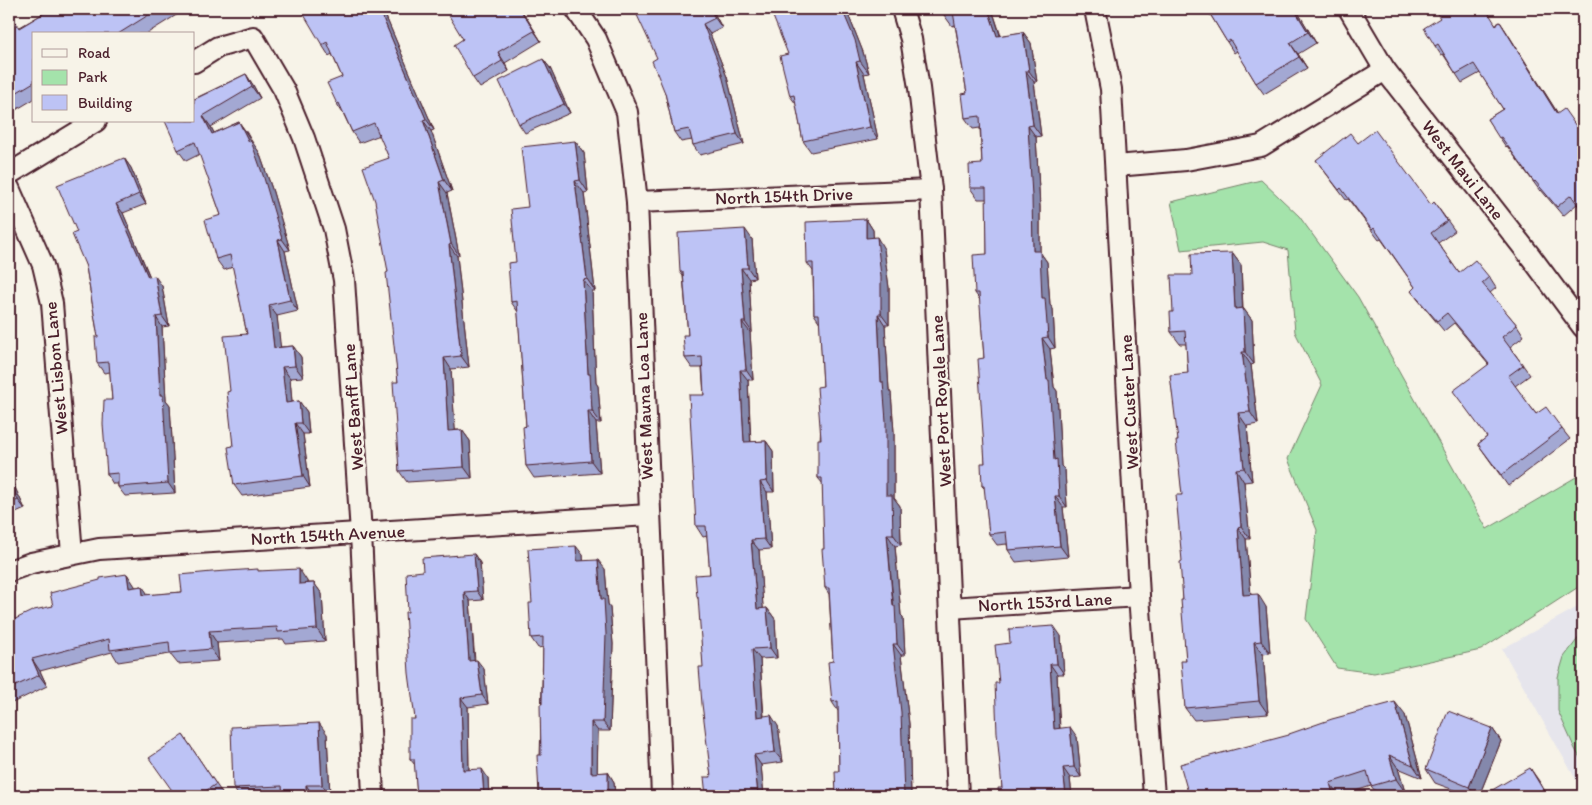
<svg xmlns="http://www.w3.org/2000/svg" width="1592" height="805" font-family="Itim,sans-serif">
	<style>
		.built { fill: #e6e5ec }
		.green { fill: #a4e3ab; stroke: #77816b }
		.lines { fill: none; stroke-linecap: round; stroke-linejoin: round }
		.minor-casing { stroke: #4a1f2b; stroke-width: 24 }
		.minor { stroke: #f7f3e8; stroke-width: 20 }
		.wall { fill: #a3a8d3; stroke: #4a1f2b }
		.shaded-wall { fill: #8488ac; stroke: #4a1f2b }
		.building { fill: #bdc3f5; stroke: #4a1f2b }
		.labels { text-anchor: middle; stroke-width: 5; stroke-linejoin: round; paint-order: stroke }
		.street-label { font-size: 18px; fill: #4a1f2b; stroke: #f7f3e8 }
	</style>
	<rect width="100%" height="100%" fill="#f7f3e8"/>
	<filter id="ink" filterUnits="userSpaceOnUse"><feTurbulence type="fractalNoise" baseFrequency=".02" numOctaves="2"/><feDisplacementMap in="SourceGraphic" scale="10" xChannelSelector="R" yChannelSelector="G"/><feConvolveMatrix kernelMatrix="1 2 1 2 8 2 1 2 1" color-interpolation-filters="sRGB"/></filter>
	<g filter="url(#ink)">
		<path class="built" d="M1583 604V792L1502 649Z"/>
		<g class="green">
			<path d="M1261 180 1299 216 1358 297 1487 529 1583 473V584L1481 650 1374 673 1337 668 1306 619 1317 530 1288 459 1322 385 1295 332 1288 250 1263 242 1181 250 1171 202Z"/>
			<path d="M1583 632V763L1575 749 1558 711V677L1564 657Z"/>
		</g>
		<g class="lines">
			<defs>
				<g id="minor">
					<path d="M576 9 596 39 627 112 637 202 662 796"/>
					<path d="M902 9 911 39 919 88 931 190 958 796"/>
					<path d="M1095 9 1111 89 1139 596 1154 796"/>
					<path d="M1349 9 1385 70 1531 257 1583 327"/>
					<path d="M194 62 218 47 253 37 284 90 304 138 334 229 344 280 361 533 373 796"/>
					<path d="M1116 166 1186 160 1261 146 1385 70"/>
					<path d="M9 174 96 121"/>
					<path d="M9 188 43 265 52 303 72 554"/>
					<path d="M637 202 931 190"/>
					<path d="M9 571 31 563 99 549 649 515"/>
					<path d="M950 608 1139 596"/>
				</g>
			</defs>
			<use href="#minor" class="minor-casing"/>
			<use href="#minor" class="minor"/>
		</g>
		<g class="wall">
			<path d="M51 9H186L146 34H34V99L9 114V20L20 27Z"/>
			<path d="M309 9H380L386 17 434 130 431 131 452 191 447 193 459 255 457 256 469 367 451 369 455 430H462L470 441 472 478 407 482 399 471 398 382 388 272 389 158 380 135 359 143 352 132 344 115 337 104 342 77 332 54 329 56 322 45Z"/>
			<path d="M712 9 722 28 710 34 727 77 744 144 700 155 693 145 692 140 681 142 674 132 657 58Z"/>
			<path d="M846 9 863 52 869 73 864 74 878 139 811 152 803 141 796 104 790 96 788 54Z"/>
			<path d="M942 9H992L1001 36 1023 32 1031 43 1037 82H1034L1041 136 1036 137 1040 207V252L1047 262 1050 305 1053 309 1055 348 1050 349 1054 387 1057 391 1061 466 1065 470 1067 507H1063L1068 557 1016 562 1008 550 1007 544 997 545 989 534 985 489 982 486 985 463 984 358 980 300 975 293 987 254V199H978L970 188 982 164 980 128 973 129 965 118 967 93 955 25 952 26 944 15Z"/>
			<path d="M1207 9H1296L1316 43 1298 54 1307 68 1264 94 1256 83 1237 51 1234 53 1227 42Z"/>
			<path d="M526 17 541 41 505 63 509 71 480 88 473 78 463 39Z"/>
			<path d="M1440 18 1496 24 1500 22 1558 114 1583 136V213L1577 204 1563 216 1541 190 1540 191 1507 146 1506 147 1487 119 1503 109 1480 73 1462 83 1443 54 1441 55 1435 46Z"/>
			<path d="M543 59 550 68 570 113 525 133 519 124Z"/>
			<path d="M246 74 253 85 260 98 211 127 214 133 239 122 247 133 251 141 259 152 272 189 290 250 285 251 298 311 277 316 280 347 293 346 301 357 303 377 290 378 292 402 299 401 307 412 309 434H303L310 487 242 496 234 485 233 446 230 391 247 334 233 267 224 270 216 259 221 215 200 154 186 161 178 150 196 98Z"/>
			<path d="M575 141 584 153 588 192 584 193 595 291H592L596 383 598 386 601 423H596L600 473 534 478 526 466V426L518 312 511 302 528 207Z"/>
			<path d="M1358 143 1431 205 1434 202 1455 231 1438 243 1459 273 1489 277 1496 288 1490 293 1517 325 1524 336 1510 347 1530 375 1515 386 1536 414 1562 429 1570 439 1508 486 1478 444 1487 437 1488 364 1454 323 1444 331 1419 301 1411 291 1415 287 1381 239 1379 240 1348 199 1346 200 1316 160Z"/>
			<path d="M124 158 131 168 146 204 123 213 150 277 162 286 169 326 162 327 166 400 170 405 175 493 125 496 118 487V484H113L107 474 112 400 110 372 104 373 97 363 98 337 86 267 77 232Z"/>
			<path d="M866 219 873 230V237L884 249 889 288V325H885L889 390 891 393 894 432V498L900 506 901 545 895 546 901 615 903 617 905 655H901L909 724 911 796H836L839 771 838 711 832 702 833 661 829 594 825 588 823 484 818 478 823 386 820 323 814 314 813 271 807 263Z"/>
			<path d="M752 239 755 278 749 279 752 332H750L753 380H748L751 442 766 441 773 451 774 492H767L771 549 759 550 763 609 767 608 775 619 777 658 760 659 764 716 778 726 783 762 761 765 764 796H706L711 777 699 600 697 597 710 574 707 536 703 537 696 526 704 395 702 368H692L685 358 688 335 683 276 680 272Z"/>
			<path d="M1232 253 1241 265 1243 308 1252 320 1254 364 1251 365 1258 424 1247 426 1252 481 1244 482 1250 539H1246L1251 595 1266 607 1270 653 1263 654 1268 714 1194 720 1185 708 1186 661 1183 600 1182 495 1178 441 1188 373 1186 344H1180L1171 332 1173 312 1192 275Z"/>
			<path d="M9 365 14 378 9 380Z"/>
			<path d="M9 475 25 509 9 516Z"/>
			<path d="M474 554 480 563 483 600 470 601 475 661 484 669 488 704 468 707 469 770 488 778 489 796H417L415 765 410 759 415 719 408 612 423 571Z"/>
			<path d="M583 555V561L605 569 608 604 610 608 613 644 610 731H598L597 773 608 772 614 782 615 796H540L539 795 543 647 538 648 531 638 532 603Z"/>
			<path d="M260 571 307 581V583H314L322 594 325 641 286 644 283 639 217 643 219 661 178 664 170 654 118 662 112 652 40 671 47 686 10 704 9 702V622L53 606 127 574 135 587 142 586 148 595 182 592Z"/>
			<path d="M1061 636 1064 674H1057L1060 728 1077 737 1081 777 1070 778 1072 796H999L1002 788 999 683Z"/>
			<path d="M1405 715 1422 778 1398 768 1405 792 1389 796H1379L1371 786 1340 796H1189Z"/>
			<path d="M1492 728 1501 741 1479 796H1470L1435 783 1426 769Z"/>
			<path d="M327 734 330 796H239L233 788Z"/>
			<path d="M183 735 222 793 218 796H176Z"/>
		</g>
		<g class="shaded-wall">
			<path d="M379 9H380L386 17 434 130 426 119Z"/>
			<path d="M520 9 526 17 541 41 534 31Z"/>
			<path d="M710 9H712L722 28 715 18Z"/>
			<path d="M842 9H846L863 52 869 73 860 61Z"/>
			<path d="M988 9H992L1004 48 997 36Z"/>
			<path d="M1294 9H1296L1316 43 1308 32Z"/>
			<path d="M1500 22 1506 31 1564 123 1557 114Z"/>
			<path d="M703 24 710 34 727 77 744 144 737 134Z"/>
			<path d="M1023 32 1031 43 1037 82 1029 71Z"/>
			<path d="M1290 43 1298 54 1307 68 1299 57Z"/>
			<path d="M498 52 505 63 509 71 502 61Z"/>
			<path d="M543 59 550 68 570 113 564 104Z"/>
			<path d="M856 62 864 74 878 139 870 127Z"/>
			<path d="M1026 71 1034 82 1041 136 1033 125Z"/>
			<path d="M246 74 253 85 260 98 252 87Z"/>
			<path d="M203 116 211 127 220 145 212 134Z"/>
			<path d="M423 120 431 131 452 191 444 180Z"/>
			<path d="M239 122 259 152 272 189 290 250 282 239 249 142Z"/>
			<path d="M1028 126 1036 137 1040 207V252L1047 262 1050 305 1053 309 1055 348 1048 337 1042 298 1033 251Z"/>
			<path d="M575 141 584 153 588 192 580 180Z"/>
			<path d="M124 158 131 168 146 204 139 194Z"/>
			<path d="M575 181 584 193 595 291 587 279Z"/>
			<path d="M439 182 447 193 459 255 451 244Z"/>
			<path d="M116 204 123 213 154 287 148 277Z"/>
			<path d="M866 219 873 230 874 249 866 238Z"/>
			<path d="M745 229 752 239 755 278 748 268Z"/>
			<path d="M877 237 884 249 889 288V325L881 314Z"/>
			<path d="M278 240 285 251 298 311 290 300Z"/>
			<path d="M449 245 457 256 469 367 461 356Z"/>
			<path d="M1232 253 1241 265 1243 321 1235 309Z"/>
			<path d="M741 268 749 279 752 332 745 322Z"/>
			<path d="M155 276 162 286 169 326 162 316Z"/>
			<path d="M583 280 592 291 596 383 598 386 601 423 592 411 588 374Z"/>
			<path d="M269 305 277 316 282 359 274 348Z"/>
			<path d="M1243 308 1252 320 1254 364 1245 352Z"/>
			<path d="M878 314 885 325 889 390 891 393 894 432V498L900 506 901 545 893 534 886 495Z"/>
			<path d="M156 317 162 327 166 400 170 405 175 493 168 483 160 395Z"/>
			<path d="M742 322 750 332 753 380 746 370Z"/>
			<path d="M1042 338 1050 349 1054 387 1057 391 1061 466 1065 470 1067 507 1059 496 1054 460 1047 380Z"/>
			<path d="M293 346 301 357 303 377 295 366Z"/>
			<path d="M1242 352 1251 365 1258 424 1250 412Z"/>
			<path d="M444 358 451 369 456 442 448 431Z"/>
			<path d="M9 365 14 378 9 370Z"/>
			<path d="M282 367 290 378 293 414 286 403Z"/>
			<path d="M740 370 748 380 751 452 744 442Z"/>
			<path d="M299 401 307 412 309 434 301 423Z"/>
			<path d="M588 411 596 423 600 473 591 461Z"/>
			<path d="M1238 413 1247 426 1252 481 1244 468Z"/>
			<path d="M295 423 303 434 310 487 303 476Z"/>
			<path d="M462 430 470 441 472 478 464 467Z"/>
			<path d="M766 441 773 451 774 492 767 481Z"/>
			<path d="M1236 469 1244 482 1250 539 1241 526Z"/>
			<path d="M9 475 25 509 18 500 9 479Z"/>
			<path d="M760 482 767 492 771 549 764 539Z"/>
			<path d="M1055 496 1063 507 1068 557 1060 546Z"/>
			<path d="M1238 527 1246 539 1252 608 1243 595Z"/>
			<path d="M887 534 895 546 901 615 903 617 905 655 897 644Z"/>
			<path d="M751 540 759 550 764 619 757 609Z"/>
			<path d="M576 546 583 555 584 571 577 561Z"/>
			<path d="M474 554 480 563 483 600 477 591Z"/>
			<path d="M598 560 605 569 608 604 610 608 613 644 610 731 603 722 601 599Z"/>
			<path d="M299 569 307 581V595L299 584Z"/>
			<path d="M127 574 135 586 137 599 129 588Z"/>
			<path d="M314 583 322 594 325 641 317 629Z"/>
			<path d="M142 586 150 597 143 595Z"/>
			<path d="M464 592 470 601 475 670 469 661Z"/>
			<path d="M1258 594 1266 607 1270 653 1261 641Z"/>
			<path d="M767 608 775 619 777 658 770 648Z"/>
			<path d="M1054 626 1061 636 1064 674 1057 664Z"/>
			<path d="M209 631 217 643 219 661 211 649Z"/>
			<path d="M1254 642 1263 654 1268 714 1259 701Z"/>
			<path d="M893 644 901 655 909 724 911 796H904Z"/>
			<path d="M752 649 760 659 764 727 757 717Z"/>
			<path d="M32 659 40 671 47 686 39 675Z"/>
			<path d="M477 660 484 669 488 704 482 695Z"/>
			<path d="M1050 664 1057 674 1060 739 1054 729Z"/>
			<path d="M461 698 468 707 469 779 463 770Z"/>
			<path d="M1395 702 1405 715 1422 778 1413 765Z"/>
			<path d="M771 715 778 726 783 762 775 752Z"/>
			<path d="M591 722 598 731 597 783 591 773Z"/>
			<path d="M319 723 327 734 330 796 322 785Z"/>
			<path d="M1070 727 1077 737 1081 777 1074 767Z"/>
			<path d="M1492 728 1501 741 1479 796H1476L1469 787Z"/>
			<path d="M754 755 761 765 764 796H758Z"/>
			<path d="M1389 755 1398 768 1405 792 1396 779Z"/>
			<path d="M1063 768 1070 778 1072 796H1066Z"/>
			<path d="M1530 768 1539 781 1548 796H1547Z"/>
			<path d="M482 769 488 778 489 796H484Z"/>
			<path d="M608 772 614 782 615 796H608Z"/>
			<path d="M1330 783 1339 796H1334Z"/>
			<path d="M306 785 314 796H306Z"/>
		</g>
		<g class="building">
			<path d="M51 9H158L118 34H34V82L9 97V20L13 18 19 28Z"/>
			<path d="M309 9H379L426 119 423 120 444 180 439 182 451 244 449 245 461 356 444 358 448 431 462 430 464 467 399 471 393 382H398L386 273 388 272 375 201 363 167 389 158 374 123 352 132 339 103 337 104 327 83 342 77 327 42 322 45 303 13Z"/>
			<path d="M445 9H520L534 31 498 52 502 61 473 78 454 45 463 39Z"/>
			<path d="M645 9H710L715 18 703 24 720 67 737 134 693 145 689 129 674 132 665 93 652 61 657 58 636 13Z"/>
			<path d="M770 9H842L855 40 860 61 856 62 870 127 803 141 794 95 790 96 780 56 788 54Z"/>
			<path d="M942 9H988L997 36 1023 32 1029 71H1026L1033 125 1028 126 1032 196 1033 251H1040L1042 298H1045L1048 337 1042 338 1047 380H1049L1054 460 1057 459 1059 496H1055L1060 546 1008 550 1006 532 989 534 984 486H982L981 463H985L978 359 984 358 979 293H975L973 255 987 254 986 188H970L969 165 982 164 980 116 965 118 962 94 967 93 953 12 944 15Z"/>
			<path d="M1207 9H1294L1308 32 1290 43 1299 57 1256 83 1230 40 1227 42Z"/>
			<path d="M1434 9H1486L1496 25 1500 22 1557 114 1564 109 1583 136V212L1571 195 1557 207 1535 181 1534 182 1501 137 1499 138 1487 119 1503 109 1474 64 1456 74 1438 44 1435 46 1424 28 1440 18Z"/>
			<path d="M543 59 564 104 519 124 499 81Z"/>
			<path d="M246 74 252 87 203 116 212 134 239 122 249 142 251 141 264 178 282 239 278 240 290 300 269 305 274 348 293 346 295 366 282 367 286 403 299 401 301 423H295L303 476 234 485 228 447 233 446 227 392 230 391 224 336 247 334 230 255 216 259 205 220 221 215 195 142 178 150 165 121H194V98L195 99Z"/>
			<path d="M1375 130 1431 205 1434 202 1447 221 1431 233 1459 273 1475 260 1489 277 1482 283 1517 325 1502 337 1523 365 1508 376 1536 414 1546 407 1562 429 1501 475 1478 444 1487 437 1453 391 1489 364 1447 313 1437 321 1411 291 1415 287 1374 228 1372 230 1341 188 1339 190 1316 160 1350 133 1358 143Z"/>
			<path d="M575 141 580 180 575 181 587 279 583 280 588 374H590L592 411H588L591 461 526 466 523 427 526 426 517 301 511 302 508 263 516 262 511 209 528 207 521 147Z"/>
			<path d="M124 158 139 194 116 204 148 277 155 276 162 316 156 317 160 395H163L168 483 118 487V473L107 474 103 424 104 400H112L109 362 97 363 95 337H98L86 267 72 234 77 232 57 185Z"/>
			<path d="M866 219V238L877 237 881 277V314H878L881 382H883L886 421V495H892L893 534H887L893 606H895L897 644H893L901 712 904 796H836L835 771H839L838 701 832 702 828 662 833 661 829 588H825L822 549H824L822 478H818V439H821L817 387 823 386 819 314H814L813 263H807L806 222Z"/>
			<path d="M745 229 748 268H741L745 322H742L746 370H740L744 442 766 441 767 481 760 482 764 539 751 540 757 609 767 608 770 648 752 649 757 717 771 715 775 752 754 755 758 796H706L704 777H711L702 704 699 667H703L698 597H697L695 575 710 574 706 526H696L689 395H704L702 357 685 358 683 335H688L683 272H680L678 233Z"/>
			<path d="M1232 253 1235 309 1243 308 1245 352H1242L1250 412 1238 413 1244 468 1236 469 1241 526 1238 527 1243 595 1258 594 1261 641 1254 642 1259 701 1185 708 1181 661H1186L1181 600H1183L1180 562 1182 561 1176 495H1182L1176 441H1178L1170 375 1188 373 1185 331 1171 332 1170 312H1173L1171 275H1192L1191 254Z"/>
			<path d="M9 479 18 500 9 504Z"/>
			<path d="M576 546 577 561 598 560 601 599H604L606 634 603 722H591V773L608 772V796H541V795H539L537 755H541L540 704H542L543 637 531 638 529 603H532L528 549Z"/>
			<path d="M474 554 477 591 464 592 469 661 477 660 482 695 461 698 463 770 482 769 484 796H417L414 759H410V719H415L409 673 405 612H408L406 573 423 571 422 558Z"/>
			<path d="M258 569V571L299 569V584L314 583 317 629 278 632 277 627 209 631 211 649 170 653 169 642 110 650 109 639 32 659 39 675 9 689V622L34 610 53 606 50 593 100 580V578L127 574 129 588 142 586 143 595 182 592 180 575 212 572Z"/>
			<path d="M1054 626 1057 664H1050L1054 729 1070 727 1074 767 1063 768 1066 796H999L998 788H1002L997 733 995 683H999L995 645 1010 643 1009 629Z"/>
			<path d="M1395 702 1413 765 1389 755 1396 779 1371 786 1367 771 1330 783 1333 794 1328 796H1189L1180 764 1289 735V734L1332 719Z"/>
			<path d="M1448 711 1492 728 1469 787 1426 769Z"/>
			<path d="M319 723 322 785H306V796H283L282 786 233 788 231 727Z"/>
			<path d="M183 735 216 784 198 796H176L149 758Z"/>
			<path d="M1530 768 1547 796H1482Z"/>
		</g>
	</g>
	<g class="labels">
		<g class="street-label">
			<text transform="translate(1463 170) rotate(52)" y="6">West Maui Lane</text>
			<text transform="translate(784 196) rotate(-2)" y="6">North 154th Drive</text>
			<text transform="translate(56 368) rotate(-95)" y="6">West Lisbon Lane</text>
			<text transform="translate(644 396) rotate(-92)" y="6">West Mauna Loa Lane</text>
			<text transform="translate(941 401) rotate(-93)" y="6">West Port Royale Lane</text>
			<text transform="translate(1129 402) rotate(-93)" y="6">West Custer Lane</text>
			<text transform="translate(353 407) rotate(-94)" y="6">West Banff Lane</text>
			<text transform="translate(328 535) rotate(-3)" y="6">North 154th Avenue</text>
			<text transform="translate(1045 602) rotate(-3)" y="6">North 153rd Lane</text>
		</g>
	</g>
	<rect width="1592" height="805" fill="none" stroke="#f7f3e8" stroke-width="30"/>
	<rect x="15" y="15" width="1562" height="775" fill="none" stroke="#4a1f2b" stroke-width="2" filter="url(#ink)"/>
	<rect x="32" y="32" width="162" height="90" fill="#f7f3e8" stroke="#b29e9c"/>
	<rect x="42" y="49" width="25" height="8" fill="#f7f3e8" stroke="#b29e9c"/>
	<text x="78" y="58" font-size="15" fill="#4a1f2b">Road</text>
	<rect x="42" y="70" width="25" height="15" fill="#a4e3ab" stroke="#b29e9c"/>
	<text x="78" y="82" font-size="15" fill="#4a1f2b">Park</text>
	<rect x="42" y="95" width="25" height="15" fill="#bdc3f5" stroke="#b29e9c"/>
	<text x="78" y="108" font-size="15" fill="#4a1f2b">Building</text>
</svg>
